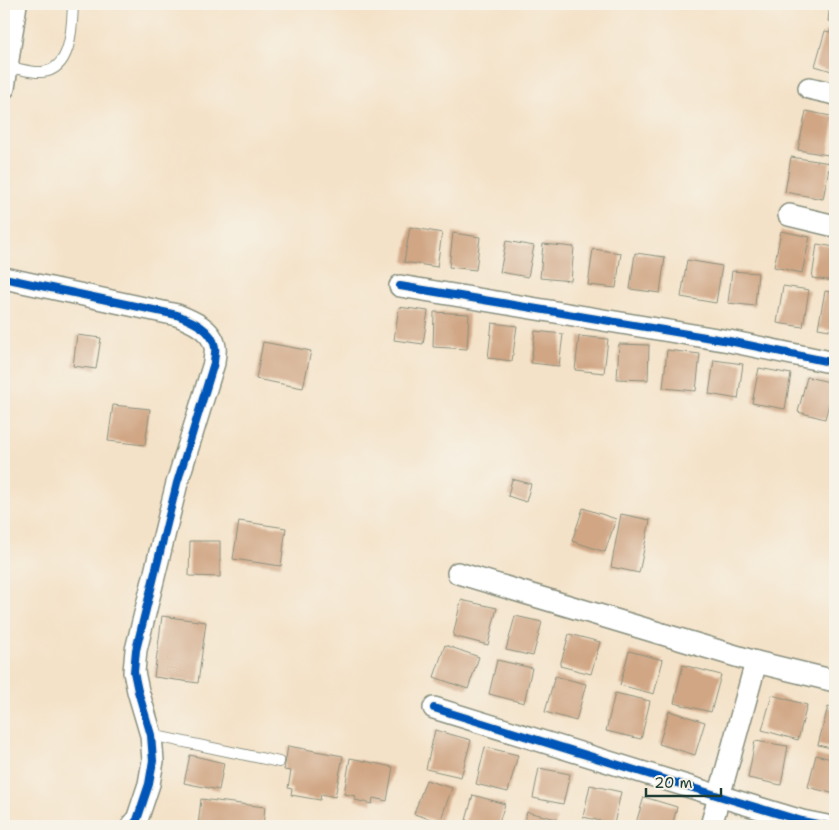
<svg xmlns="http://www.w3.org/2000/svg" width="839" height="830" font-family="'Shantell Sans',sans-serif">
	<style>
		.building { fill: #d0a684 }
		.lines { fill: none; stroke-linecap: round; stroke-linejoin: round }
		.lane-casing { stroke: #8a907e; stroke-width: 12 }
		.street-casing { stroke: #8a907e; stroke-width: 24 }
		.lane { stroke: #fff; stroke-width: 10 }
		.street { stroke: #fff; stroke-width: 21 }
		.cycleway-casing { stroke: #f7f3e8; stroke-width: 11 }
		.cycleway { stroke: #0057b8; stroke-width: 8 }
	</style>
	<rect width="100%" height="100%" fill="#f7f3e8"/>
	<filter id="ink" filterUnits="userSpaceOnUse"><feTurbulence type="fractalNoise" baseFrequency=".02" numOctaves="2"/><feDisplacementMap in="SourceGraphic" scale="10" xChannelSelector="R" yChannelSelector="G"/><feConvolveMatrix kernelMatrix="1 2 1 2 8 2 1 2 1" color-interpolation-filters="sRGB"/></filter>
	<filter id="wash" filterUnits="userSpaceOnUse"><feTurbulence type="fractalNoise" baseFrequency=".0096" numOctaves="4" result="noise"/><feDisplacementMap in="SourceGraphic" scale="20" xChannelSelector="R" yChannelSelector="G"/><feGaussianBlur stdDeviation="1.12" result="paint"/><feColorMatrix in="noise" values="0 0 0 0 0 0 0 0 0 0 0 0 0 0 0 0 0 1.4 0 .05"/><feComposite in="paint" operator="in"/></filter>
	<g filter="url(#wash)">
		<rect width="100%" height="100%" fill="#f4e2c8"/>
		<g id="blocks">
			<g class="building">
				<path d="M830 4H835V22L828 21Z"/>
				<path d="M825 31 835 33V72L815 66Z"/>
				<path d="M806 111 835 117 828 155 798 150Z"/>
				<path d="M791 157 830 163 823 199 785 192Z"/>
				<path d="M410 227 442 233 437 267 404 262Z"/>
				<path d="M781 231 810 237 802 273 774 267Z"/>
				<path d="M453 233 480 237 476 270 449 267Z"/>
				<path d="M506 241 534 246 528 277 500 272Z"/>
				<path d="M543 244 574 247 571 281 540 278Z"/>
				<path d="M817 244 835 247V281L812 278Z"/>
				<path d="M593 249 621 253 616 288 588 285Z"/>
				<path d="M635 253 665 257 660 293 630 289Z"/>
				<path d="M687 260 722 266 716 303 681 297Z"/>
				<path d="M732 271 758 273 755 306 728 303Z"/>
				<path d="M783 286 809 290 803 327 777 323Z"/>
				<path d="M825 291 835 293V331L818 328Z"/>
				<path d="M399 307 428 311 423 344 394 340Z"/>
				<path d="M434 312 469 314 467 349 433 347Z"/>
				<path d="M492 323 517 326 512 361 488 358Z"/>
				<path d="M535 331 563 334 559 366 531 363Z"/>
				<path d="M77 335 101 338 96 369 73 366Z"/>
				<path d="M579 336 608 339 604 373 575 370Z"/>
				<path d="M263 342 311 351 303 388 256 379Z"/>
				<path d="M619 344 649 345 648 380 617 379Z"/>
				<path d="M667 350 700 354 696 391 663 388Z"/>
				<path d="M714 360 743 364 738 399 709 394Z"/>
				<path d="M759 368 791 374 785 409 752 403Z"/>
				<path d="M807 377 834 383 825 419 798 412Z"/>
				<path d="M113 405 150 409 145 445 108 441Z"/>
				<path d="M512 479 531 484 526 502 508 496Z"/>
				<path d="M583 508 616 519 605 552 572 541Z"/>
				<path d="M621 514 650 520 639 573 611 567Z"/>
				<path d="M239 521 286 528 281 566 233 559Z"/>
				<path d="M190 541H220V577L189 576Z"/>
				<path d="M461 600 497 608 488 645 453 636Z"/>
				<path d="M162 616 206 622 198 683 154 677Z"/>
				<path d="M515 616 542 622 533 656 506 650Z"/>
				<path d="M569 634 600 642 591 674 560 666Z"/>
				<path d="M445 645 479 657 468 689 434 677Z"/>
				<path d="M629 651 663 660 654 694 620 685Z"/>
				<path d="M497 660 532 668 524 703 489 694Z"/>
				<path d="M683 665 721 675 711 712 674 703Z"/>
				<path d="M555 676 586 684 576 721 545 712Z"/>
				<path d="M615 693 650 701 641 739 606 731Z"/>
				<path d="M772 695 807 705 798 740 762 730Z"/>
				<path d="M828 707 835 709V749L818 745Z"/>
				<path d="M669 711 705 722 695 755 659 744Z"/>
				<path d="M435 730 471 740 461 777 426 769Z"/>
				<path d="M755 741 788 746 781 785 748 778Z"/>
				<path d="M288 746 343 756 335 797 321 794 320 800 291 795 292 789 288 788 291 771 284 770Z"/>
				<path d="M485 747 518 755 508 792 476 784Z"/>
				<path d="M190 755 224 763 219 790 184 783Z"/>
				<path d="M816 755 835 760V794L808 787Z"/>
				<path d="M350 758 393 767 387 801 373 798 372 804 355 800 356 796 344 794Z"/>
				<path d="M539 768 570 774 563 804 533 798Z"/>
				<path d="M426 780 452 788 440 822 414 814Z"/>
				<path d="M590 785 621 792 614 824 583 817Z"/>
				<path d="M473 795 505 804 498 826H474L465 824Z"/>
				<path d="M644 797 677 807 672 826H635Z"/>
				<path d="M201 799 265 807 263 826H198Z"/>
				<path d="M527 812 557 819 555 826H523Z"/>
			</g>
		</g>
	</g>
	<g filter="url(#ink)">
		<use href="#blocks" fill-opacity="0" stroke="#8a907e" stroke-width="1"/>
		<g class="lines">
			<defs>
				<g id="lane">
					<path d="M7 67C18 68 31 73 42 72 72 70 72 26 73 4"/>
					<path d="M151 735 279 762"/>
				</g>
				<g id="street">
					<path d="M4 88 16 4"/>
					<path d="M809 88 835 94"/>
					<path d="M789 215 835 226"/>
					<path d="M4 278 177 315C192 321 212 329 215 347 216 352 214 358 214 363L177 483 136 650 134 672 138 691 151 735 153 761 149 784 137 820 132 826"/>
					<path d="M400 286 729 341 835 363"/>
					<path d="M458 573 756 662 835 681"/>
					<path d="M434 708 719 796 802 821 827 826"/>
					<path d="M711 826 756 662"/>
				</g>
			</defs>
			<use href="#lane" class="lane-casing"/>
			<use href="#street" class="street-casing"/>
			<use href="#lane" class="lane"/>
			<use href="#street" class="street"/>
			<defs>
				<g id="cycleway">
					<path d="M4 278 177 315C192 321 212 329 215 347 216 352 214 358 214 363L177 483 136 650 134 672 138 691 151 735 153 761 149 784 137 820 132 826"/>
					<path d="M400 286 729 341 835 363"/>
					<path d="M434 708 719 796 802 821 827 826"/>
				</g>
			</defs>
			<use href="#cycleway" class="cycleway-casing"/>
			<use href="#cycleway" class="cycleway"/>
		</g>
	</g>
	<rect width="839" height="830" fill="none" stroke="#f7f3e8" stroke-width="20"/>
	<path d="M646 788v8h75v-8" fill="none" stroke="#1f3d34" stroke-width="2.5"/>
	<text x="654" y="788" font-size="15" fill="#1f3d34" stroke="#f7f3e8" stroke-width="4" paint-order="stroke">20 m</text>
</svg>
